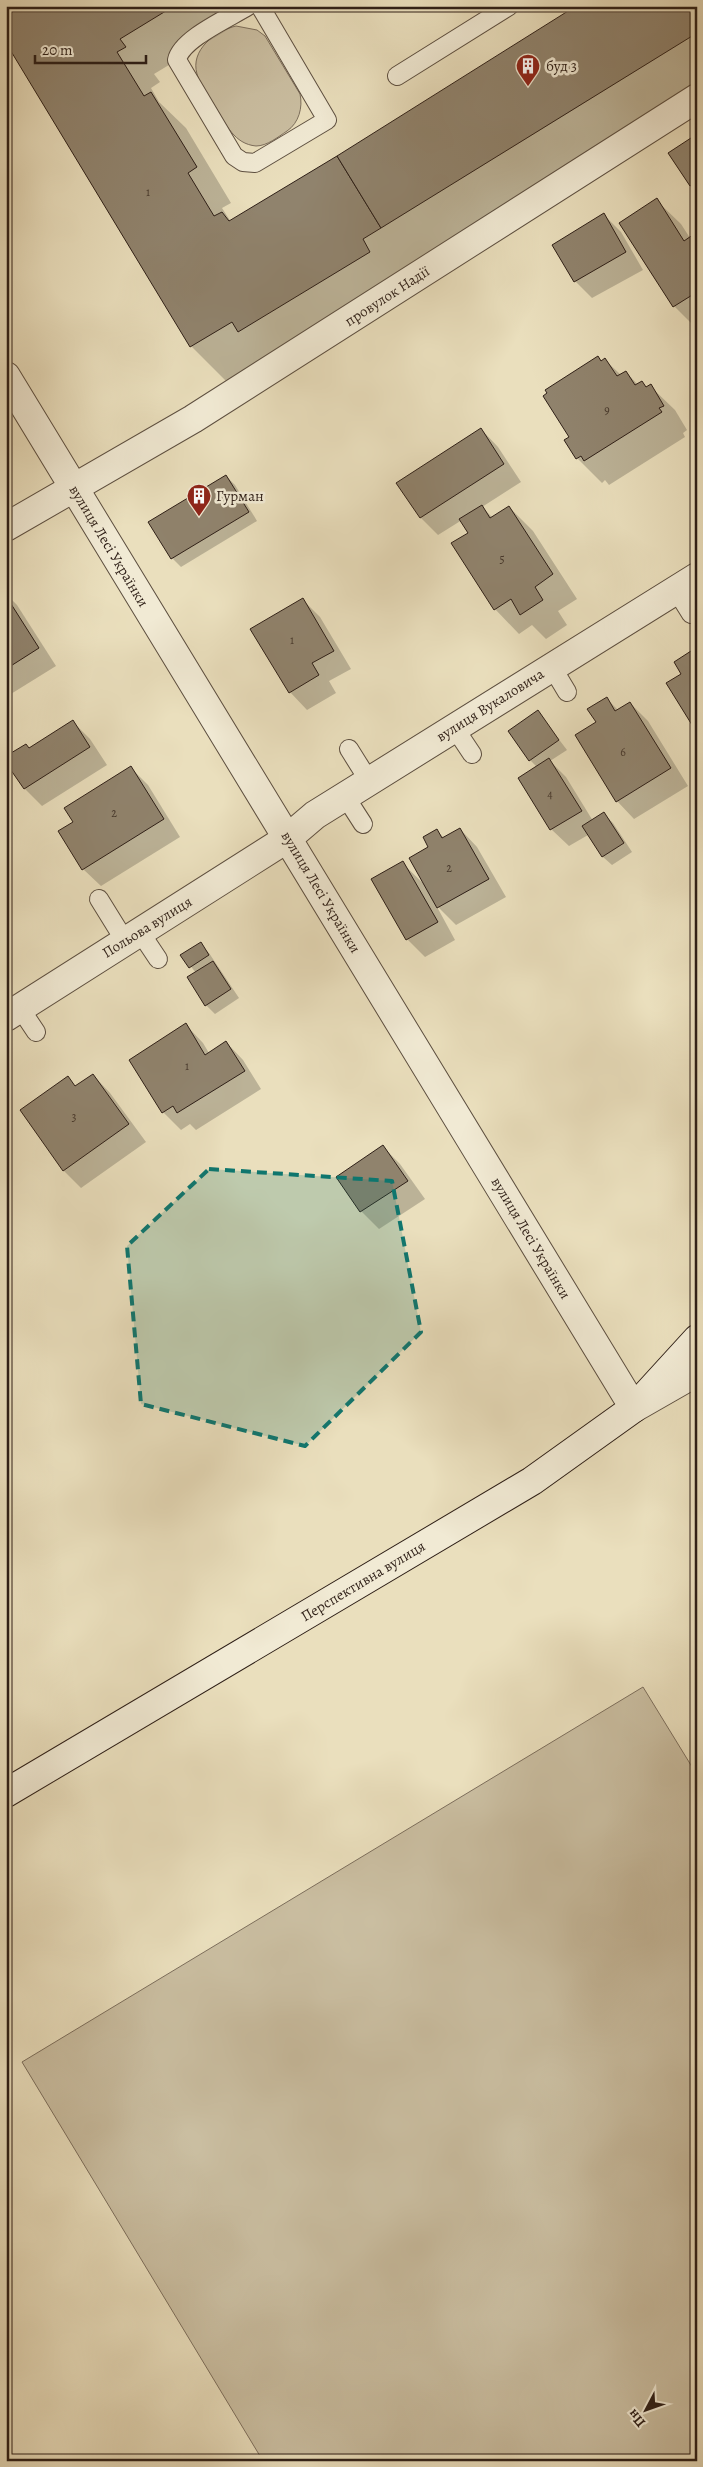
<svg xmlns="http://www.w3.org/2000/svg" width="703" height="2467" font-family="Alegreya,serif">
	<style>
		.green { fill: #cabea1; stroke: #7c6e5c }
		.shadow { fill: #0003 }
		.building { fill: #90836d; stroke: #2e1f17 }
		.lines { fill: none; stroke-linecap: round; stroke-linejoin: round }
		.lane-casing { stroke: #5d4f40; stroke-width: 20 }
		.street-casing { stroke: #5d4f40; stroke-width: 30 }
		.secondary-casing { stroke: #2e1f17; stroke-width: 30 }
		.lane { stroke: #f1ead4; stroke-width: 18 }
		.street { stroke: #f1ead4; stroke-width: 28 }
		.secondary { stroke: #f1ead4; stroke-width: 28 }
		.marked { fill: #0f766e; fill-opacity: 0.2; stroke: #0f766e; stroke-width: 4; stroke-dasharray: 10 6; stroke-linejoin: round }
		.labels { text-anchor: middle; stroke-width: 5; stroke-linejoin: round; paint-order: stroke }
		.number-label { font-size: 12px; fill: #46382c }
		.poi-label { font-size: 15px; fill: #2e1f17; stroke: #f1ead4; text-anchor: start }
		.street-label { font-size: 15px; fill: #2e1f17; stroke: #f1ead4 }
	</style>
	<rect width="100%" height="100%" fill="#eadfbd"/>
	<filter id="stains"><feTurbulence type="fractalNoise" baseFrequency=".004" numOctaves="4"/><feColorMatrix values="0 0 0 0 .2 0 0 0 0 .09 0 0 0 0 .02 0 0 0 .5 -.17"/></filter>
	<radialGradient id="worn" r=".72"><stop offset=".6" stop-color="#630" stop-opacity="0"/><stop offset="1" stop-color="#630" stop-opacity=".3"/></radialGradient>
	<g class="green">
		<path d="M236 26 257 30 265 36 300 94C303 107 299 123 287 131 278 137 267 146 256 146 234 144 226 124 216 108 210 97 200 86 197 74 190 50 215 31 236 26Z"/>
		<path d="M643 1687 697 1775V2461H263L22 2062Z"/>
	</g>
	<g class="shadow">
		<path d="M12 6H257L260 10 154 74 160 82 151 88 159 102 186 128 231 203 222 208 231 222 697 6V94L226 381 191 346Z"/>
		<path d="M697 140V191L670 154Z"/>
		<path d="M656 200 681 224 690 238 697 234V329L674 306Z"/>
		<path d="M604 215 621 232 643 270 592 298 575 281Z"/>
		<path d="M598 357 603 362 605 360 621 375 626 372 638 385 642 383 647 388 650 386 675 410 687 430 683 433 685 437 609 485 605 480 602 483 577 458 566 440 571 437Z"/>
		<path d="M481 429 498 447 521 482 482 507 493 518 509 507 533 531 577 599 558 611 567 625 546 639 532 625 519 634 495 609 470 533 462 520 438 535 421 518 398 483Z"/>
		<path d="M226 476 235 485 257 521 181 567 172 558 150 522Z"/>
		<path d="M6 594 17 605 56 666 6 697Z"/>
		<path d="M303 600 320 617 351 669 329 681 336 693 307 710 290 692Z"/>
		<path d="M606 698 618 710 630 703 648 721 688 786 634 819 617 801 597 723Z"/>
		<path d="M538 712 567 750 550 761 566 777 593 821 604 814 613 823 632 852 612 865 603 857 588 835 569 846 551 829 537 767 530 760Z"/>
		<path d="M73 722 90 739 107 765 42 806 25 789 6 760 30 749Z"/>
		<path d="M131 768 148 785 180 837 101 886 83 869 74 822Z"/>
		<path d="M460 829 477 847 506 897 456 925 436 905 455 940 425 957 407 939 372 880 402 863 424 884 430 847 436 830 444 838Z"/>
		<path d="M200 944 209 953 239 998 215 1014 206 1005 196 973 182 955Z"/>
		<path d="M186 1025 203 1043 209 1053 226 1042 243 1060 261 1089 196 1130 190 1124 181 1130 163 1112 131 1061Z"/>
		<path d="M93 1075 110 1093 146 1142 81 1188 64 1171 22 1111 68 1078 76 1087Z"/>
		<path d="M383 1147 400 1164 425 1199 379 1229 361 1211Z"/>
	</g>
	<g class="building">
		<path d="M9 6H174L120 39 126 47 117 52 144 96 151 92 197 167 188 173 214 216 222 212 229 221 337 156 381 228 363 239 370 252 238 332 232 322 190 347 6 43V8Z"/>
		<path d="M576 6H697V33L381 228 337 156Z"/>
		<path d="M694 136 697 139V182L690 186 668 153Z"/>
		<path d="M657 198 684 241 697 232V292L673 307 619 223Z"/>
		<path d="M604 213 626 252 574 282 552 245Z"/>
		<path d="M598 356 601 361 605 358 617 376 626 371 635 385 642 381 646 387 651 384 664 406 659 408 662 412 584 461 581 456 576 459 564 440 569 437 543 396 547 393 545 390Z"/>
		<path d="M481 428 504 464 420 518 396 483Z"/>
		<path d="M226 475 249 512 171 559 148 522Z"/>
		<path d="M482 505 490 518 509 506 553 574 535 587 543 600 520 615 511 599 494 610 451 543 468 533 459 519Z"/>
		<path d="M6 596 39 648 6 669Z"/>
		<path d="M303 598 334 651 312 663 319 675 289 693 250 629Z"/>
		<path d="M691 651 697 659V733L666 683 681 674 674 662Z"/>
		<path d="M607 697 615 711 630 702 671 768 616 802 575 735 596 722 587 709Z"/>
		<path d="M538 710 559 740 529 761 508 731Z"/>
		<path d="M73 720 90 747 24 789 6 763V756L26 744 29 748Z"/>
		<path d="M549 758 582 811 550 830 518 778Z"/>
		<path d="M131 766 164 819 82 870 58 831 73 822 64 808Z"/>
		<path d="M604 812 624 843 602 857 582 826Z"/>
		<path d="M460 828 489 879 437 908 409 858 428 847 423 837 437 829 442 838Z"/>
		<path d="M403 861 438 922 406 940 371 879Z"/>
		<path d="M201 942 209 955 189 968 180 955Z"/>
		<path d="M213 961 231 989 205 1006 187 977Z"/>
		<path d="M186 1023 205 1055 226 1041 245 1071 177 1113 173 1106 162 1113 129 1060Z"/>
		<path d="M93 1074 129 1124 63 1171 20 1110 68 1076 75 1086Z"/>
		<path d="M383 1145 408 1181 360 1212 336 1177Z"/>
	</g>
	<g class="lines">
		<defs>
			<g id="lane">
				<path d="M248 6C229 18 181 39 177 60L234 156 243 162 255 163 327 120 260 6"/>
				<path d="M397 76 509 6"/>
				<path d="M676 590 691 614"/>
				<path d="M552 667 567 692"/>
				<path d="M454 727 472 754"/>
				<path d="M349 749 369 781"/>
				<path d="M345 796 363 824"/>
				<path d="M99 899 125 941"/>
				<path d="M140 932 158 959"/>
				<path d="M20 1008 36 1032"/>
			</g>
			<g id="street">
				<path d="M6 376 634 1408 697 1372"/>
				<path d="M6 527 193 419 697 98"/>
				<path d="M6 1017 288 838 315 815 697 577"/>
			</g>
			<path id="secondary" d="M6 1793 532 1481 634 1408 697 1339"/>
		</defs>
		<use href="#lane" class="lane-casing"/>
		<use href="#street" class="street-casing"/>
		<use href="#secondary" class="secondary-casing"/>
		<use href="#lane" class="lane"/>
		<use href="#street" class="street"/>
		<use href="#secondary" class="secondary"/>
	</g>
	<path class="marked" d="M209 1169 392 1181 421 1332 305 1446 141 1404 127 1246Z"/>
	<defs>
		<symbol id="building-pin" viewBox="-11 -11 22 30"><path d="M0 17L-7.5 6A9.5 9.5 0 1 1 7.5 6Z" fill="#8f2418" stroke="#f1ead4"/><path d="M-4-6H4V6H1V3H-1V6H-4ZM-2.5-4.3h1.7v1.8h-1.7ZM.8-4.3h1.7v1.8H.8ZM-2.5-1h1.7V.8h-1.7ZM.8-1h1.7V.8H.8Z" fill="#fff"/></symbol>
	</defs>
	<g fill-rule="evenodd">
		<use href="#building-pin" x="514" y="52" width="28" height="38"/>
		<use href="#building-pin" x="185" y="482" width="28" height="38"/>
	</g>
	<g class="labels">
		<g class="number-label">
			<text x="148" y="196">1</text>
			<text x="607" y="414">9</text>
			<text x="502" y="563">5</text>
			<text x="292" y="644">1</text>
			<text x="623" y="756">6</text>
			<text x="550" y="798">4</text>
			<text x="114" y="817">2</text>
			<text x="449" y="872">2</text>
			<text x="187" y="1070">1</text>
			<text x="74" y="1121">3</text>
		</g>
		<g class="poi-label">
			<text x="546" y="71">буд 3</text>
			<text x="216" y="501">Гурман</text>
		</g>
		<g class="street-label">
			<text transform="translate(387 296) rotate(-33)" y="5">провулок Надії</text>
			<text transform="translate(109 546) rotate(59)" y="5">вулиця Лесі Українки</text>
			<text transform="translate(490 705) rotate(-32)" y="5">вулиця Вукаловича</text>
			<text transform="translate(321 892) rotate(59)" y="5">вулиця Лесі Українки</text>
			<text transform="translate(147 927) rotate(-32)" y="5">Польова вулиця</text>
			<text transform="translate(531 1238) rotate(59)" y="5">вулиця Лесі Українки</text>
			<text transform="translate(363 1581) rotate(-31)" y="5">Перспективна вулиця</text>
		</g>
	</g>
	<rect width="703" height="2467" fill="none" stroke="#eadfbd" stroke-width="25"/>
	<rect x="8" y="8" width="688" height="2452" fill="none" stroke="#2e1f17" stroke-width="2.5"/>
	<rect x="12" y="12" width="678" height="2442" fill="none" stroke="#2e1f17"/>
	<g transform="translate(646 2410) rotate(229)" stroke="#f1ead4" stroke-width="4" paint-order="stroke">
	<path d="M0-4L9 19L0 12L-9 19Z" fill="#2e1f17"/>
	<text y="-8" font-size="14" font-weight="bold" text-anchor="middle" fill="#2e1f17">Пн</text>
	</g>
	<path d="M35 55v8h111v-8" fill="none" stroke="#2e1f17" stroke-width="2.5"/>
	<text x="42" y="55" font-size="15" fill="#2e1f17" stroke="#f1ead4" stroke-width="4" paint-order="stroke">20 m</text>
	<rect width="100%" height="100%" filter="url(#stains)"/>
	<rect width="100%" height="100%" fill="url(#worn)"/>
</svg>
